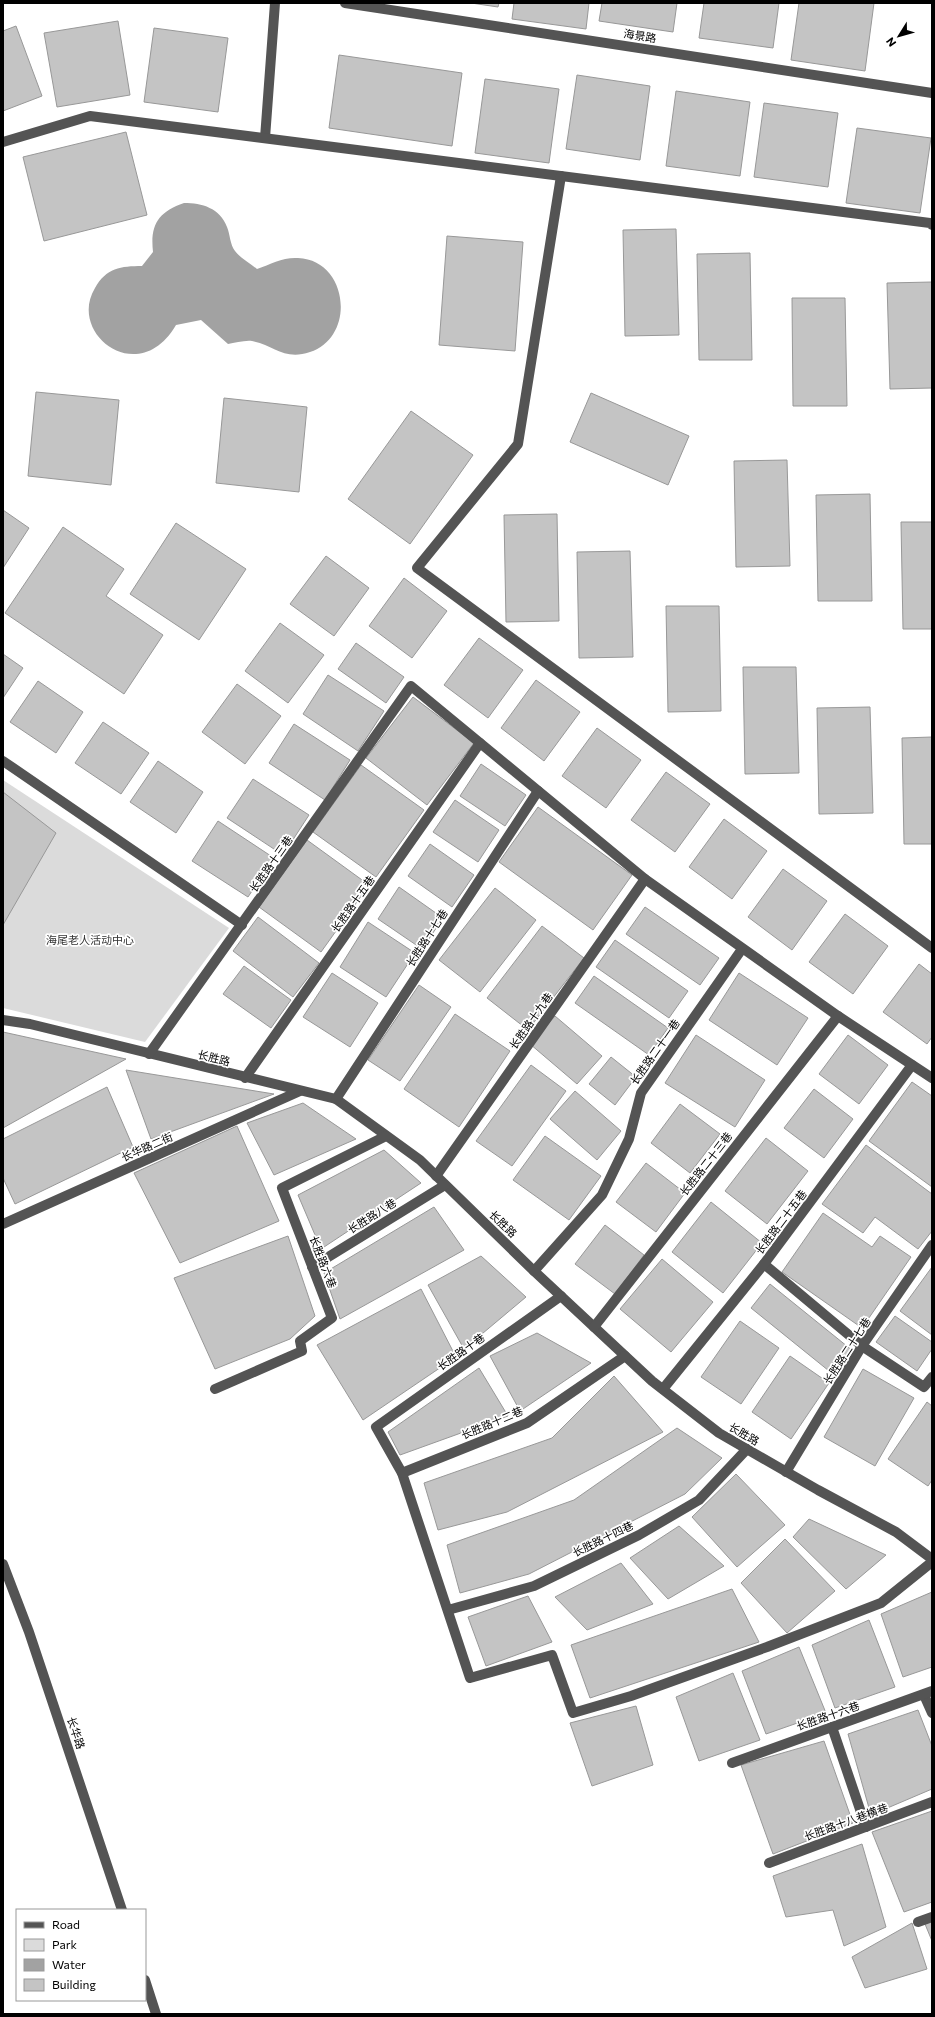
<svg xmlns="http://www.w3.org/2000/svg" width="935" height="2017" viewBox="0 0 935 2017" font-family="Commissioner,'Noto Sans SC',sans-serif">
<rect width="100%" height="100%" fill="#fff"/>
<polygon fill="#dbdbdb" points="3,780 229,928 145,1042 3,1008"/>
<path fill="#a2a2a2" d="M184 203C202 203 220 208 227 227 230 234 230 245 235 251 240 258 250 263 257 269 271 264 283 257 298 258 348 260 357 336 310 352 284 361 274 345 252 341 245 340 235 343 228 344L201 320 176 325C139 389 67 334 95 288 106 268 121 266 142 266L153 252C150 225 158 212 184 203Z"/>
<g fill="#c4c4c4" stroke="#989898">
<polygon points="471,3 499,3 498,7"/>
<polygon points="514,3 589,3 586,29 512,19"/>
<polygon points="602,3 677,3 673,32 599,21"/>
<polygon points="704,3 779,3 773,48 699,38"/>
<polygon points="799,3 874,3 865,71 791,60"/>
<polygon points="118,21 130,95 57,107 44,33"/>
<polygon points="16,26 42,96 3,111 3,31"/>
<polygon points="154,28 228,38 218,112 144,102"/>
<polygon points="339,55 462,73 452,146 329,128"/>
<polygon points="577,75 650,86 640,160 566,149"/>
<polygon points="485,79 559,89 549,163 475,153"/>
<polygon points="676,91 750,102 740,176 666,166"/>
<polygon points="764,103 838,113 828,187 754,177"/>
<polygon points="857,128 931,138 920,213 846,203"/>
<polygon points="126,132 147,215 44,241 23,157"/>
<polygon points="676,229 679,335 625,336 623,230"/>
<polygon points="447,236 523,242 515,351 439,345"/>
<polygon points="750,253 752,360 699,360 697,254"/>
<polygon points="932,282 932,388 890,389 887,283"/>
<polygon points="792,298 845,298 847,406 793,406"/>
<polygon points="36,392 119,400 111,485 28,476"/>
<polygon points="591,393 689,436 668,485 570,442"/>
<polygon points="224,398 307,407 299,492 216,483"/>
<polygon points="411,411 473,455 410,544 348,499"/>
<polygon points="787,460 790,566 736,567 734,461"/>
<polygon points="870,494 872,601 818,601 816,495"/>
<polygon points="3,510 29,528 3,568"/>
<polygon points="557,514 559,621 506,622 504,515"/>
<polygon points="901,522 932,522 932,629 903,629"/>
<polygon points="176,523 246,569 199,640 130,594"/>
<polygon points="63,527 124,569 106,596 163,635 124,694 5,613"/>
<polygon points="630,551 633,657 579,658 577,552"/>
<polygon points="326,556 369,588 334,636 290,604"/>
<polygon points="404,578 447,611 412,658 369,626"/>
<polygon points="666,606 719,606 721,711 668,712"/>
<polygon points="280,623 324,655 288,703 245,671"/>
<polygon points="479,638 523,670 488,718 444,685"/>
<polygon points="356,643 404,677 386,703 338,669"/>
<polygon points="3,654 23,668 3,698"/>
<polygon points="743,667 796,667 799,773 745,774"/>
<polygon points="328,675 384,711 358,751 303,714"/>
<polygon points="536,680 580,712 544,761 501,728"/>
<polygon points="38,681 83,712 56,753 10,722"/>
<polygon points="237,684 281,716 245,764 202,732"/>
<polygon points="413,697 474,743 427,805 366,758"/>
<polygon points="870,707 873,813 819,814 817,708"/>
<polygon points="103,722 149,753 121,794 75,763"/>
<polygon points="294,724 350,760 325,800 269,763"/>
<polygon points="597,728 641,760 606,808 562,776"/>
<polygon points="932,737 932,844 904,844 902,738"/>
<polygon points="158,761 203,792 176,833 130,802"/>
<polygon points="481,764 526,795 505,826 460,796"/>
<polygon points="361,765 424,810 376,877 313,832"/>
<polygon points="666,772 710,804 675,852 631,820"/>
<polygon points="253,779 309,815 283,855 227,818"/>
<polygon points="3,792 56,833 3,925"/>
<polygon points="455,800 499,830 478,862 433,832"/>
<polygon points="538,807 632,875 593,930 499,862"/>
<polygon points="724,819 767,851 732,899 689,867"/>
<polygon points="218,821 274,858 248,897 192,861"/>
<polygon points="307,840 369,885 321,952 259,907"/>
<polygon points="430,844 474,875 452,907 408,876"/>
<polygon points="783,869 827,901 792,950 748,917"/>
<polygon points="399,887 443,918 422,949 378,919"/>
<polygon points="495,888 536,920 480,992 439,960"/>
<polygon points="645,907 719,958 700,985 626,934"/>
<polygon points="845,914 888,946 853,994 809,962"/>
<polygon points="258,917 319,963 293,997 233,951"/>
<polygon points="368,922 415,953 386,997 340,967"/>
<polygon points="542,926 584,958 528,1030 487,998"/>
<polygon points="615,940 688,991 669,1018 596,967"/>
<polygon points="919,964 932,974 932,1037 927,1044 883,1012"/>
<polygon points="244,966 291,1000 271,1028 223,994"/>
<polygon points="332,973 378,1003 350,1047 303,1017"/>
<polygon points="739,973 808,1018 777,1065 709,1020"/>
<polygon points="594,976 668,1028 649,1055 575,1003"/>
<polygon points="419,985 451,1007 400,1081 368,1060"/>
<polygon points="455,1014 510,1051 459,1127 404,1089"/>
<polygon points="555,1016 602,1056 577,1084 530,1044"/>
<polygon points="3,1032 126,1059 3,1128"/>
<polygon points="696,1035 765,1080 735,1127 665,1083"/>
<polygon points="848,1035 888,1065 859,1104 819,1074"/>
<polygon points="611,1057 636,1077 615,1105 589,1084"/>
<polygon points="531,1065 566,1091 512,1166 476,1141"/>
<polygon points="126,1070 274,1094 151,1139"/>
<polygon points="912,1082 932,1096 932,1187 869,1141"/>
<polygon points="107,1087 133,1147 15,1204 3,1178 3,1139"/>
<polygon points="814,1089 853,1119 824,1158 784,1128"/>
<polygon points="575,1091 621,1131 597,1160 550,1119"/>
<polygon points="303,1103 356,1139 274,1175 247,1123"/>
<polygon points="680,1104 720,1134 690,1173 651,1143"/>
<polygon points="237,1126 279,1221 180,1263 134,1173"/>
<polygon points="545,1136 601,1176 569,1220 513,1180"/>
<polygon points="766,1138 808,1171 767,1224 725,1191"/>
<polygon points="866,1145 932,1194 932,1231 918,1249 875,1217 863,1233 822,1204"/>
<polygon points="384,1150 421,1183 321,1249 298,1195"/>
<polygon points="646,1163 685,1193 656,1232 616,1202"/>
<polygon points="711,1202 762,1243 723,1293 672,1252"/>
<polygon points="434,1207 464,1250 340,1319 324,1273"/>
<polygon points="823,1213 872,1247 880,1236 911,1257 862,1328 782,1272"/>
<polygon points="605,1225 644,1255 615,1294 575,1264"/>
<polygon points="288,1236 315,1316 290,1339 215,1369 174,1278"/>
<polygon points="481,1256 526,1297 464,1349 428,1285"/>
<polygon points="662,1259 713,1302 671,1352 620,1309"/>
<polygon points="932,1267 932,1335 900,1311"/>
<polygon points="770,1284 853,1351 834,1375 751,1308"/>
<polygon points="421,1289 456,1357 363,1420 317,1345"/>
<polygon points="895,1316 932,1342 932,1349 917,1371 876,1342"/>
<polygon points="740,1321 779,1348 741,1404 701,1377"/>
<polygon points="537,1333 591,1363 520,1411 490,1356"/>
<polygon points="790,1356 829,1383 791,1439 752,1412"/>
<polygon points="479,1368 508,1416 400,1455 388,1432"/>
<polygon points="863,1369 914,1398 875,1466 824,1437"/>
<polygon points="614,1376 663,1432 507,1512 438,1530 424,1483 552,1438"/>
<polygon points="927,1402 932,1406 932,1480 928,1486 888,1459"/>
<polygon points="677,1428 722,1458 685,1494 529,1574 460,1593 447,1545 574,1500"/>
<polygon points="736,1474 785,1525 737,1567 692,1517"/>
<polygon points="809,1519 886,1555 846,1589 793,1537"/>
<polygon points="679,1526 724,1566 668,1599 630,1558"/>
<polygon points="785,1539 835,1591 787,1633 741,1583"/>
<polygon points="621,1563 653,1604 587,1630 555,1597"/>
<polygon points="732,1589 759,1642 590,1698 571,1645"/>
<polygon points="932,1592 932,1667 903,1677 881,1614"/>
<polygon points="528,1596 552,1642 486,1666 468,1617"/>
<polygon points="869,1620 895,1687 835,1708 812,1645"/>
<polygon points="799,1647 826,1713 766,1734 742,1671"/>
<polygon points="733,1673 760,1740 699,1761 676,1697"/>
<polygon points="636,1706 653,1765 592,1786 570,1723"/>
<polygon points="918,1710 932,1746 932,1789 871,1815 848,1734"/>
<polygon points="824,1741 853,1823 773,1854 741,1765"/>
<polygon points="932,1811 932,1902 904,1912 872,1832"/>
<polygon points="862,1844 886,1927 844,1946 833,1910 786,1917 773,1876"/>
<polygon points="932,1921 932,1941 925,1924"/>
<polygon points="912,1923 927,1969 865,1988 852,1957"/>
</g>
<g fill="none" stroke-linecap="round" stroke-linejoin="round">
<g stroke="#545454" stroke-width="10">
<polyline points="345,3 932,93"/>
<polyline points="265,138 275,3"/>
<polyline points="3,142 90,116 930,223 932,225"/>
<polyline points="561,176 518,444 417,568 932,948"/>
<polyline points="3,761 242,925"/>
<polyline points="3,1020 30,1024 336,1099 420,1160 534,1271 652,1381 719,1433 818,1490 896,1532 932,1559"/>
<polyline points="149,1054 411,686 645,879 838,1016 932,1078"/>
<polyline points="245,1078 480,743"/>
<polyline points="336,1099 538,791"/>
<polyline points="436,1176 645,879"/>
<polyline points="3,1224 300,1091"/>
<polyline points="764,1264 862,1346 924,1387 932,1377"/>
<polyline points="312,1267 445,1185"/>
<polyline points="534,1271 602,1195 629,1139 641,1093 742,949"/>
<polyline points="561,1296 376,1427 402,1473 470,1678 552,1655 573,1713 631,1696 767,1647 881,1603 932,1562"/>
<polyline points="594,1327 838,1016"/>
<polyline points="215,1389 302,1351 300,1341 332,1318 282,1188 386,1136"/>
<polyline points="663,1389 764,1264 912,1065"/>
<polyline points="786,1472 862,1346 932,1245"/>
<polyline points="402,1473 527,1423 625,1356"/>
<polyline points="3,1564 29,1632 122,1910"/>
<polyline points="448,1610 534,1586 639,1535 699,1500 747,1449"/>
<polyline points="924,1695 932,1713"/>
<polyline points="832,1727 866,1827"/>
<polyline points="732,1763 932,1691"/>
<polyline points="769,1863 932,1802"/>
<polyline points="918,1922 932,1917"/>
<polyline points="145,1980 156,2014"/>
</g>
</g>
<g text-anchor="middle" stroke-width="3.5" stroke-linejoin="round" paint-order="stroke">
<g font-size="11" fill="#000" stroke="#fff">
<text transform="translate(640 36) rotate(9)" y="4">海景路</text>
<text transform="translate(271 864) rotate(-55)" y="4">长胜路十三巷</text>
<text transform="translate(353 904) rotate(-55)" y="4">长胜路十五巷</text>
<text transform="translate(427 938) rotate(-57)" y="4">长胜路十七巷</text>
<text transform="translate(531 1021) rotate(-55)" y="4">长胜路十九巷</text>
<text transform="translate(655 1052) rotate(-55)" y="4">长胜路二十一巷</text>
<text transform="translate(214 1058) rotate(14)" y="4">长胜路</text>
<text transform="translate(147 1147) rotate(-24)" y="4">长华路二街</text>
<text transform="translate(706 1164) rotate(-52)" y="4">长胜路二十三巷</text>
<text transform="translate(372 1216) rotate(-32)" y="4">长胜路八巷</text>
<text transform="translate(781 1222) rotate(-53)" y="4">长胜路二十五巷</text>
<text transform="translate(503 1224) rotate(44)" y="4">长胜路</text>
<text transform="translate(323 1262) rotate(69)" y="4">长胜路六巷</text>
<text transform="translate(847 1351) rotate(-57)" y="4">长胜路二十七巷</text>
<text transform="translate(461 1352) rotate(-35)" y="4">长胜路十巷</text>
<text transform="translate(492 1423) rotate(-23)" y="4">长胜路十二巷</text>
<text transform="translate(744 1434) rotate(30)" y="4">长胜路</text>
<text transform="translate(603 1539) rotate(-26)" y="4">长胜路十四巷</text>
<text transform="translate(828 1716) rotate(-19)" y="4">长胜路十六巷</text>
<text transform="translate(76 1733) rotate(72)" y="4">长华路</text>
<text transform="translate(846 1822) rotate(-20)" y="4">长胜路十八巷横巷</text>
</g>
<g font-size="11" fill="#323232" stroke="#fff">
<text x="90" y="944">海尾老人活动中心</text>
</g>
</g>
<rect width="935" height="2017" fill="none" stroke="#000000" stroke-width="8"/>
<rect x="16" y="1909" width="130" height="92" fill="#ffffff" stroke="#999999"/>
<rect x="24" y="1922" width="20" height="6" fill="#545454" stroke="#999999"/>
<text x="52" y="1929" font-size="12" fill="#000000">Road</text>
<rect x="24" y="1939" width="20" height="12" fill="#dbdbdb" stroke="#999999"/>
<text x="52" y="1949" font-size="12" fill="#000000">Park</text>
<rect x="24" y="1959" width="20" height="12" fill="#a2a2a2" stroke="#999999"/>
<text x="52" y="1969" font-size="12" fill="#000000">Water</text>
<rect x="24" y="1979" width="20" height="12" fill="#c4c4c4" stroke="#999999"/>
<text x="52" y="1989" font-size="12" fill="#000000">Building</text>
<g transform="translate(899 36) rotate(233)" stroke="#ffffff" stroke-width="3" paint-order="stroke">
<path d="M0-3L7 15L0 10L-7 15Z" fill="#000000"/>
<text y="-6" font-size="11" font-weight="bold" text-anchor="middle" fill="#000000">N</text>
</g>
</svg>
